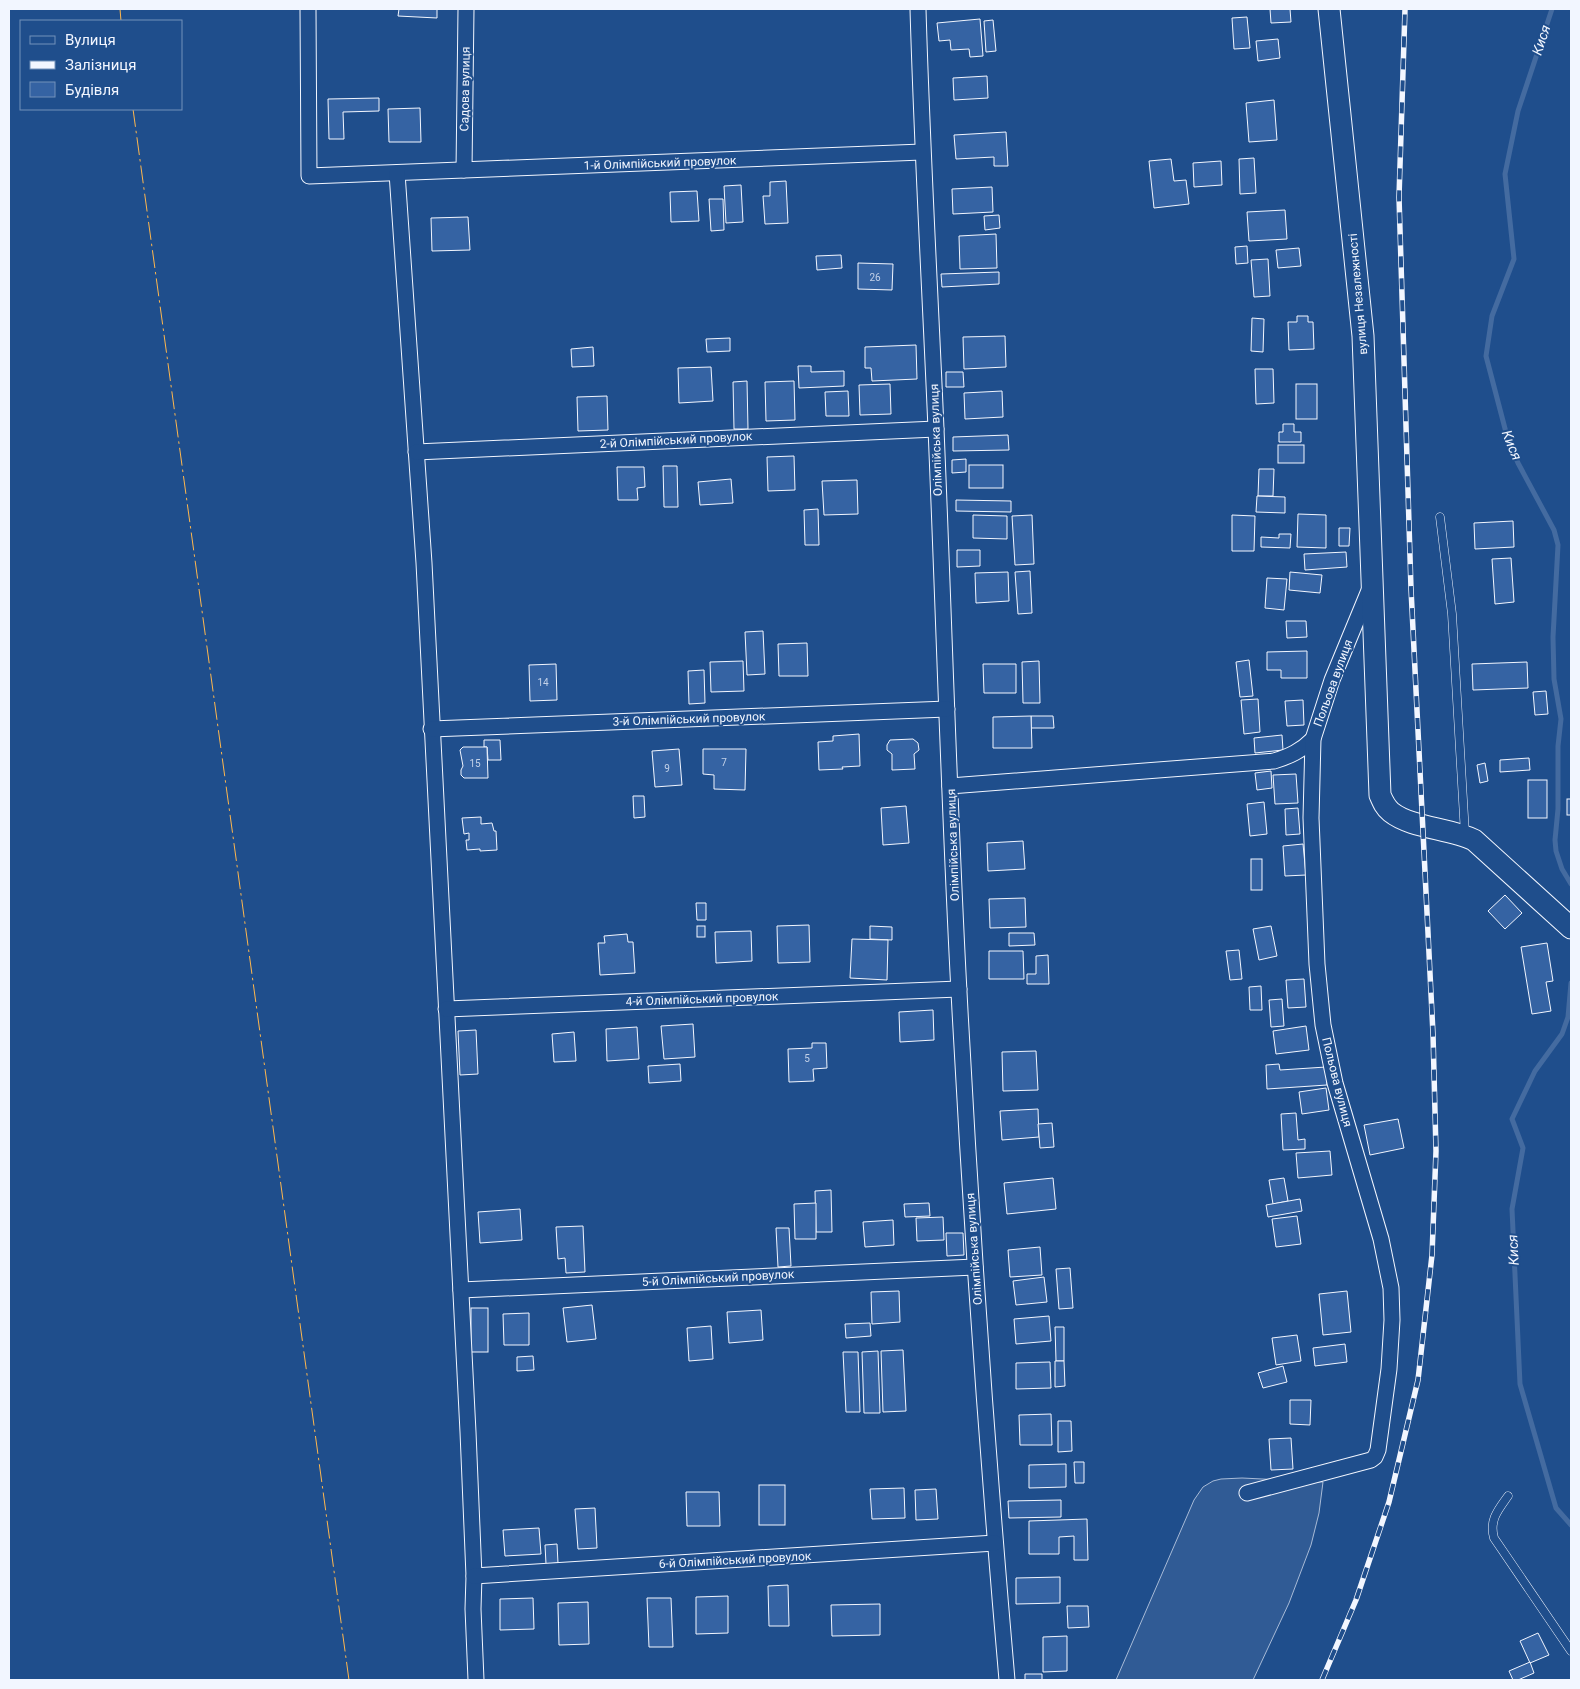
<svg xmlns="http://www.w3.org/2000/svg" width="1580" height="1689" viewBox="0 0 1580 1689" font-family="Roboto,sans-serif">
<rect width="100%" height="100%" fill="#1f4e8c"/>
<polygon fill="#305b95" stroke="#a8bbd7" points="1242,1478 1323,1482 1319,1513 1311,1545 1289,1603 1253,1680 1116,1680 1194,1500 1203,1487 1213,1481 1221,1479"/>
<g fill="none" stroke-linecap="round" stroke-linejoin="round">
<g stroke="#446ba0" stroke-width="5">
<polyline points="1552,9 1518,111 1505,174 1514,259 1492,316 1486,356 1508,440 1518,463 1554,530 1558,545 1553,637 1554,679 1561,719 1558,746 1558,809 1555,840 1556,851 1562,869 1571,884"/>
<polyline points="1571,983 1568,1017 1562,1034 1535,1071 1512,1119 1523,1148 1512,1209 1520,1384 1556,1508 1571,1525"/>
</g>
</g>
<g fill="#3563a3" stroke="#f2f6ff">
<polygon points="399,9 437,9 437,18 398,16"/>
<polygon points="1270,9 1290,9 1291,22 1271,23"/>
<polygon points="1247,17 1250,48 1234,49 1232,18"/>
<polygon points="980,19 983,56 970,57 969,49 951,50 950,40 939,41 937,23"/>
<polygon points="993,20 996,51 986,52 984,21"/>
<polygon points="1278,39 1280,58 1258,61 1256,41"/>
<polygon points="987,76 988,98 954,100 953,78"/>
<polygon points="379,98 379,111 343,112 344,139 329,139 328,99"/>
<polygon points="1274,100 1277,140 1249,142 1246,103"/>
<polygon points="420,108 421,142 389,142 388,109"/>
<polygon points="1006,132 1008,166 994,166 994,157 956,159 954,135"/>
<polygon points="1254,158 1256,193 1240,194 1239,159"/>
<polygon points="1171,159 1174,181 1186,180 1189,204 1154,208 1149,161"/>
<polygon points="1221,161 1222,185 1194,187 1193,163"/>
<polygon points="786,181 788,223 765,224 763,196 770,196 770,182"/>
<polygon points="741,185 743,222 726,223 724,186"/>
<polygon points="992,187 993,212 953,214 952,189"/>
<polygon points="697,191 699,221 671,222 670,192"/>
<polygon points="709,199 723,199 724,230 711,231"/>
<polygon points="1285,210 1287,239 1249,241 1247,212"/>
<polygon points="999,215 1000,228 985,230 984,216"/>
<polygon points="468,217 470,250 432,251 431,218"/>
<polygon points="996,234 997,268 960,269 959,236"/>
<polygon points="1247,246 1248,263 1236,264 1235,247"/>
<polygon points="1299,248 1301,266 1278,268 1276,250"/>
<polygon points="841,255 842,268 817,270 816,256"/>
<polygon points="1268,259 1270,296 1254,297 1251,260"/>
<polygon points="858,263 893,264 892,290 858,289"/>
<polygon points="999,272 999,284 942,287 941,274"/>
<polygon points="1297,316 1308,316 1308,322 1313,322 1314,349 1289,350 1288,322 1297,322"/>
<polygon points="1252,318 1264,319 1263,352 1251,351"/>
<polygon points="1005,336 1006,367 964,369 963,337"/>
<polygon points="730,338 730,351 707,352 706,339"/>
<polygon points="916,345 917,379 872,381 871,368 865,368 865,347"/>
<polygon points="593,347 594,366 572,367 571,349"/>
<polygon points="798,366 811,366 811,372 844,371 844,386 799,388"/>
<polygon points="711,367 713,401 679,403 678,368"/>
<polygon points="1255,369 1273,369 1274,403 1256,404"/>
<polygon points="946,372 963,372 964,387 946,387"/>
<polygon points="747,381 748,429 734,429 733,382"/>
<polygon points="794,381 795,420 766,421 765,382"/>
<polygon points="890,384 891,414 860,415 859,385"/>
<rect x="1296" y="384" width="21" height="35"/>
<polygon points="848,391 849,416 826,416 825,392"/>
<polygon points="1002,391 1003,417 965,419 964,393"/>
<polygon points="607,396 608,430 578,431 577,397"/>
<polygon points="1283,424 1294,424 1294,432 1301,432 1301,442 1279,442 1279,432 1283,432"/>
<polygon points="1008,435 1009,450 953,451 953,437"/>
<rect x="1278" y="445" width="26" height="18"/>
<polygon points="794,456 795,490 768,491 767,457"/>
<polygon points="966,459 966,472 952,473 952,460"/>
<rect x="969" y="465" width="34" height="23"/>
<polygon points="663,466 677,466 678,507 664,507"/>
<polygon points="617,467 644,467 645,487 637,488 638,500 618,500"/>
<polygon points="1259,469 1274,469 1273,496 1258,496"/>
<polygon points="731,479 733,503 700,505 698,482"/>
<polygon points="857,480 858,514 824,515 822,481"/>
<polygon points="1257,496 1285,497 1285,513 1256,512"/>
<polygon points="956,500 1011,501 1011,512 956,511"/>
<polygon points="818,509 819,545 805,545 804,510"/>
<polygon points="1298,514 1326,515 1326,548 1297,547"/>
<polygon points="973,515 1007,516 1007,539 973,538"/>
<polygon points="1032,515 1034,564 1015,565 1012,516"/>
<polygon points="1232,515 1255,516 1254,551 1232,551"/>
<polygon points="1513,521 1514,547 1475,549 1474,523"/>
<polygon points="1339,528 1350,528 1349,546 1339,546"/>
<polygon points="1279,534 1291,534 1290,548 1261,547 1261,537 1279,538"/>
<polygon points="957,550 980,550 980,566 957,567"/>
<polygon points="1346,552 1347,567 1305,570 1304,554"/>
<polygon points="1511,558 1514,602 1495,604 1492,559"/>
<polygon points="1030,571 1032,613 1018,614 1015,572"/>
<polygon points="1008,572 1009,601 976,603 975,573"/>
<polygon points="1290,572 1322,575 1320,593 1289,590"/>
<polygon points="1267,578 1287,579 1284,610 1265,608"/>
<polygon points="1286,621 1306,621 1307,637 1287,638"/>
<polygon points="763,631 765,674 747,675 745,632"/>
<polygon points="807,643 808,676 779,676 778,644"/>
<polygon points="1307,651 1307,678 1281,678 1281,670 1267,670 1267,652"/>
<polygon points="1249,660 1253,696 1240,697 1236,662"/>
<polygon points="743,661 744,691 711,692 710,662"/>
<polygon points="1039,661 1040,703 1023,703 1022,662"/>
<polygon points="1527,662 1528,688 1473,690 1472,664"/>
<polygon points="556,664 557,700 530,701 529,665"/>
<polygon points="983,664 1016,664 1016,693 984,693"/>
<polygon points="704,670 705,703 689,704 688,671"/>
<polygon points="1546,691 1548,714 1535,715 1533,692"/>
<polygon points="1258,699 1260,732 1244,734 1241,700"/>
<polygon points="1303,700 1304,725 1287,726 1285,701"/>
<polygon points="1031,716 1053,716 1054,728 1031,728"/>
<polygon points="1031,716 1032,748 993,748 993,717"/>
<polygon points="859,734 860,766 842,767 843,769 819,770 818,742 833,741 833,736"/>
<polygon points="1282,735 1283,750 1255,753 1254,738"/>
<polygon points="913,739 918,743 919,750 914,754 915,769 892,770 892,754 887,750 887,745 890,740"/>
<polygon points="484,740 500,740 501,760 488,760 487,747 484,747"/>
<polygon points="463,747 487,747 488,778 464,778 461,775 461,770 463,766 460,750"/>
<polygon points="679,749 682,785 655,787 652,751"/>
<polygon points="703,749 746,749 745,790 714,789 714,775 703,774"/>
<polygon points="1529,758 1530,770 1500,772 1500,760"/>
<polygon points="1485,763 1488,781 1480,783 1477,765"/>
<polygon points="1271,771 1272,788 1257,790 1255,773"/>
<polygon points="1296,774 1298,803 1275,804 1273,775"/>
<rect x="1528" y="780" width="19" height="38"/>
<polygon points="633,796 644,796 645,817 634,818"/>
<rect x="1567" y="799" width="4" height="16"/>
<polygon points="1264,802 1267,834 1250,836 1247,804"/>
<polygon points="906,806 909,843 883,845 881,808"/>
<polygon points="1298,808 1300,834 1286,835 1285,809"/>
<polygon points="481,817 481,824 492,823 494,831 496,831 497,850 480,851 480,849 467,850 466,840 469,840 469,833 464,834 462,818"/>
<polygon points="1023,841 1025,869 988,871 987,843"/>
<polygon points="1303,844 1306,875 1285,876 1283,846"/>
<rect x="1251" y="859" width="11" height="31"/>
<polygon points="1505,895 1522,913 1505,929 1488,911"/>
<polygon points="1025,898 1026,927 990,928 989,899"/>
<polygon points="696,903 706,903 706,920 697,920"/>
<polygon points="809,925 810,962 778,963 777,926"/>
<rect x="697" y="926" width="8" height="11"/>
<polygon points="870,926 892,927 892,940 870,939"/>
<polygon points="1271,926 1277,956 1259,960 1253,929"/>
<polygon points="751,931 752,961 716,963 715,932"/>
<polygon points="1009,933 1034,933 1035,945 1009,946"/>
<polygon points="627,934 628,942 633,942 635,973 600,975 598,943 605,943 604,936"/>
<polygon points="852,939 888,940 887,980 850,978"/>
<polygon points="1547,943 1553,981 1546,982 1551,1011 1532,1014 1521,947"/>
<polygon points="1239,950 1242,979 1230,980 1226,951"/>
<polygon points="989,951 1023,951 1024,979 989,979"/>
<polygon points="1048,955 1049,984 1027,984 1027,974 1036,974 1036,956"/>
<polygon points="1304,979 1306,1007 1288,1008 1286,980"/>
<polygon points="1261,986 1262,1010 1250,1010 1249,987"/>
<polygon points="1282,999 1284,1026 1271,1027 1269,1000"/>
<polygon points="933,1010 934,1040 900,1042 899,1012"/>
<polygon points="693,1024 695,1057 664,1059 661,1026"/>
<polygon points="1306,1026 1309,1050 1276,1054 1273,1031"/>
<polygon points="637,1027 639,1059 607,1061 606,1029"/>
<polygon points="476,1030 478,1074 460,1075 458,1031"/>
<polygon points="574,1032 576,1061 554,1062 552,1034"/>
<polygon points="812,1043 826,1043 827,1068 813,1069 814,1081 789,1082 788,1049 812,1048"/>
<polygon points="1036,1051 1038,1090 1003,1091 1002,1052"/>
<polygon points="680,1064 681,1081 649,1083 648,1066"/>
<polygon points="1279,1064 1280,1070 1326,1067 1327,1085 1267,1089 1266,1065"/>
<polygon points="1326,1088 1329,1110 1302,1114 1299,1092"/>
<polygon points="1038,1109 1039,1137 1002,1140 1000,1111"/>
<polygon points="1296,1113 1298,1140 1305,1139 1305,1149 1283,1150 1281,1114"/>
<polygon points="1398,1119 1404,1148 1370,1155 1364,1125"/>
<polygon points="1052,1123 1054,1147 1040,1148 1038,1124"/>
<polygon points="1330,1151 1332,1175 1298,1178 1296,1153"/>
<polygon points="1053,1178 1056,1209 1007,1214 1004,1183"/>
<polygon points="1284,1178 1288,1201 1273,1204 1269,1180"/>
<polygon points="831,1190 832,1232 816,1232 815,1191"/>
<polygon points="1300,1199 1302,1211 1268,1217 1266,1205"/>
<polygon points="816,1203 816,1239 795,1239 794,1204"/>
<polygon points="929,1203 930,1216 905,1217 904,1204"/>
<polygon points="520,1209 522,1240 480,1243 478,1212"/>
<polygon points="1297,1216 1301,1244 1276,1247 1272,1219"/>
<polygon points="943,1217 944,1240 917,1241 916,1218"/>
<polygon points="893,1220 894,1245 865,1247 863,1222"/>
<polygon points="583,1226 585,1272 566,1273 565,1258 558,1259 556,1227"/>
<polygon points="776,1228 789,1228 791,1266 778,1267"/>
<polygon points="946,1233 963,1233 964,1255 947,1256"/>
<polygon points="1040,1247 1042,1275 1010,1277 1008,1250"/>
<polygon points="1070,1268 1073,1308 1059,1309 1056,1269"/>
<polygon points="1044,1277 1047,1302 1016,1305 1013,1281"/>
<polygon points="899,1291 900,1322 872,1324 871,1292"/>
<polygon points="1347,1291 1351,1332 1323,1335 1319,1294"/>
<polygon points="592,1305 596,1339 567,1342 563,1308"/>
<rect x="471" y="1308" width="17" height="44"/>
<polygon points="761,1310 763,1340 729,1343 727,1312"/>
<polygon points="529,1313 529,1345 504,1345 503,1314"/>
<polygon points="1049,1316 1051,1341 1016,1344 1014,1319"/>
<polygon points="870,1323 871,1336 846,1338 845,1324"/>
<polygon points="711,1326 713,1359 689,1361 687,1328"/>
<polygon points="1055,1327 1064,1327 1064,1361 1056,1361"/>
<polygon points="1297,1335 1301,1361 1276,1365 1272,1338"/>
<polygon points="1345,1344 1347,1362 1315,1366 1313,1348"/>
<polygon points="903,1350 906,1411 883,1412 881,1351"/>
<polygon points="878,1351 880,1413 864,1413 862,1352"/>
<polygon points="843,1352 858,1352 860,1412 846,1412"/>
<polygon points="533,1356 534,1370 517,1371 517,1357"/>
<polygon points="1055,1361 1064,1361 1065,1386 1055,1387"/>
<polygon points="1050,1362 1051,1388 1016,1389 1016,1363"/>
<polygon points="1283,1366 1287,1382 1263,1388 1258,1373"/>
<polygon points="1290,1400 1311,1400 1310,1425 1290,1424"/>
<polygon points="1051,1414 1052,1445 1020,1445 1019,1415"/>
<polygon points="1058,1421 1071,1421 1072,1451 1058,1452"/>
<polygon points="1291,1438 1293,1469 1271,1470 1269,1439"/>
<polygon points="1074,1462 1084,1462 1084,1483 1075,1483"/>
<polygon points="1066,1464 1066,1487 1029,1488 1029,1465"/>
<rect x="759" y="1485" width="26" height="40"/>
<polygon points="904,1488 905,1518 872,1519 870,1489"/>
<polygon points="936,1489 938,1519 916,1520 915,1490"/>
<polygon points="686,1492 719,1492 720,1526 687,1526"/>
<polygon points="1061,1500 1061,1517 1009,1518 1008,1501"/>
<polygon points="595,1508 597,1548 578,1549 575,1509"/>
<polygon points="1087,1519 1088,1560 1074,1560 1074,1536 1059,1537 1059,1554 1029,1554 1029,1521"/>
<polygon points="539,1528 541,1554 505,1556 503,1530"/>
<polygon points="557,1544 558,1563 546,1564 545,1545"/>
<polygon points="1060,1577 1060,1603 1016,1604 1016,1578"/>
<polygon points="788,1585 789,1626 769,1626 768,1586"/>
<polygon points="728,1596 728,1633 696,1634 696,1597"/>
<polygon points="533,1598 534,1629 500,1630 500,1599"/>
<polygon points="647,1598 671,1598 673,1647 649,1647"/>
<polygon points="588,1602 589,1644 559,1645 558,1603"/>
<polygon points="880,1604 880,1635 832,1636 831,1605"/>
<polygon points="1067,1606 1088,1606 1089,1627 1068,1628"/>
<polygon points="1538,1633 1549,1655 1530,1663 1520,1641"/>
<polygon points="1067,1636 1067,1671 1043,1672 1043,1637"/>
<polygon points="1530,1662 1534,1673 1518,1680 1513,1680 1509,1671"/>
<polygon points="1025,1674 1042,1674 1042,1680 1065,1680 1025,1680"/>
</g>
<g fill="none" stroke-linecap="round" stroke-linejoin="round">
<defs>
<g id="lane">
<polyline points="1440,517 1452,614 1465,834"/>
<path d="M1508 1496C1498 1510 1489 1520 1494 1538L1571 1651"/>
</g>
<g id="street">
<polyline points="308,9 309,176 922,152"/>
<path d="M918 9C922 149 930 289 936 429 944 617 949 805 959 992 971 1222 987 1451 1007 1680"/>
<polyline points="464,170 466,9"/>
<polyline points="397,173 424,563 468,1432 474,1576 473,1609 476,1680"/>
<polyline points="416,452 936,429"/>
<polyline points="431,729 947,709"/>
<path d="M950 786 1274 761C1290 756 1301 751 1313 739"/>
<polyline points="446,1009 959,989"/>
<polyline points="461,1290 975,1267"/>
<polyline points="1247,1493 1371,1460 1375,1457 1378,1450 1389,1369 1392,1320 1391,1288 1381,1239 1335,1083 1323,1025 1317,964 1311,818 1313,739 1332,680 1370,588"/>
<polyline points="474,1576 995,1543"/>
</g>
<path id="secondary" d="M1329 9 1363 336 1380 795C1383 802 1385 807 1391 812 1411 828 1449 828 1474 840L1571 928"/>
</defs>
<use href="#lane" stroke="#f2f6ff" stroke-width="9"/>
<use href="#street" stroke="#f2f6ff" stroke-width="17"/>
<use href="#secondary" stroke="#f2f6ff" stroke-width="23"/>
<use href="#lane" stroke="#1f4e8c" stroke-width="8"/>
<use href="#street" stroke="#1f4e8c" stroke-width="15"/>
<use href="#secondary" stroke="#1f4e8c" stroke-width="21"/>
<defs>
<polyline id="rail" points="1322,1680 1356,1600 1389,1502 1418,1380 1432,1255 1436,1151 1433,1034 1411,589 1399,197 1405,9"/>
</defs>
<use href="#rail" stroke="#f2f6ff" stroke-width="5.5"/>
<use href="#rail" stroke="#1f4e8c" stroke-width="4" stroke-dasharray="11" stroke-linecap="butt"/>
<g stroke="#ffb74d" stroke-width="1" stroke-dasharray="18 4 2.5 4" stroke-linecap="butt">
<polyline points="120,9 121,21"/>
<polyline points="133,109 349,1680"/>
</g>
</g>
<g text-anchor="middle" stroke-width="4" stroke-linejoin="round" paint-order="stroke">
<g font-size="10" fill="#c3d1e8">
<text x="875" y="281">26</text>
<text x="543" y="686">14</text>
<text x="724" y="766">7</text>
<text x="475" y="767">15</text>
<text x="667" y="772">9</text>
<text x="807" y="1062">5</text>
</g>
<g font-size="12" fill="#f2f6ff" stroke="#1f4e8c">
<text transform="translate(465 89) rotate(-89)" y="4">Садова вулиця</text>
<text transform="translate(660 163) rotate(-2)" y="4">1-й Олімпійський провулок</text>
<text transform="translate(1358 294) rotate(-95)" y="4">вулиця Незалежності</text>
<text transform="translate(676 440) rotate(-3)" y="4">2-й Олімпійський провулок</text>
<text transform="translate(936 440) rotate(-92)" y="4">Олімпійська вулиця</text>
<text transform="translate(1333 683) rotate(-70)" y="4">Польова вулиця</text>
<text transform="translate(689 719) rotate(-2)" y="4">3-й Олімпійський провулок</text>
<text transform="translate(953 845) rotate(-92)" y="4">Олімпійська вулиця</text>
<text transform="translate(702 999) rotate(-2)" y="4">4-й Олімпійський провулок</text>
<text transform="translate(1337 1082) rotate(76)" y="4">Польова вулиця</text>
<text transform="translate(974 1249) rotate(-94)" y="4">Олімпійська вулиця</text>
<text transform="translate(718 1278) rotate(-3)" y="4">5-й Олімпійський провулок</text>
<text transform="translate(735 1560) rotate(-3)" y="4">6-й Олімпійський провулок</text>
</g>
<g font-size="14" font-style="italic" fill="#f2f6ff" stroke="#1f4e8c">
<text transform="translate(1541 40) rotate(-72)" y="5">Кися</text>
<text transform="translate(1512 445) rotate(68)" y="5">Кися</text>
<text transform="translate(1513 1250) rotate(-93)" y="5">Кися</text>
</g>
</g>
<rect width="1580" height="1689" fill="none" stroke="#f2f6ff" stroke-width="20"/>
<rect x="20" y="20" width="162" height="90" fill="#1f4e8c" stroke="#7391ba"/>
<rect x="30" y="36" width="25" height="8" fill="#1f4e8c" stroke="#7391ba"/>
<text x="65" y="45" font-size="15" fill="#f2f6ff">Вулиця</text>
<rect x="30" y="61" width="25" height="8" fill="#f2f6ff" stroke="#7391ba"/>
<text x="65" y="70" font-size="15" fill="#f2f6ff">Залізниця</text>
<rect x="30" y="82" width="25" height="15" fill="#3563a3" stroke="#7391ba"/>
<text x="65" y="95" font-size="15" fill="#f2f6ff">Будівля</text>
</svg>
